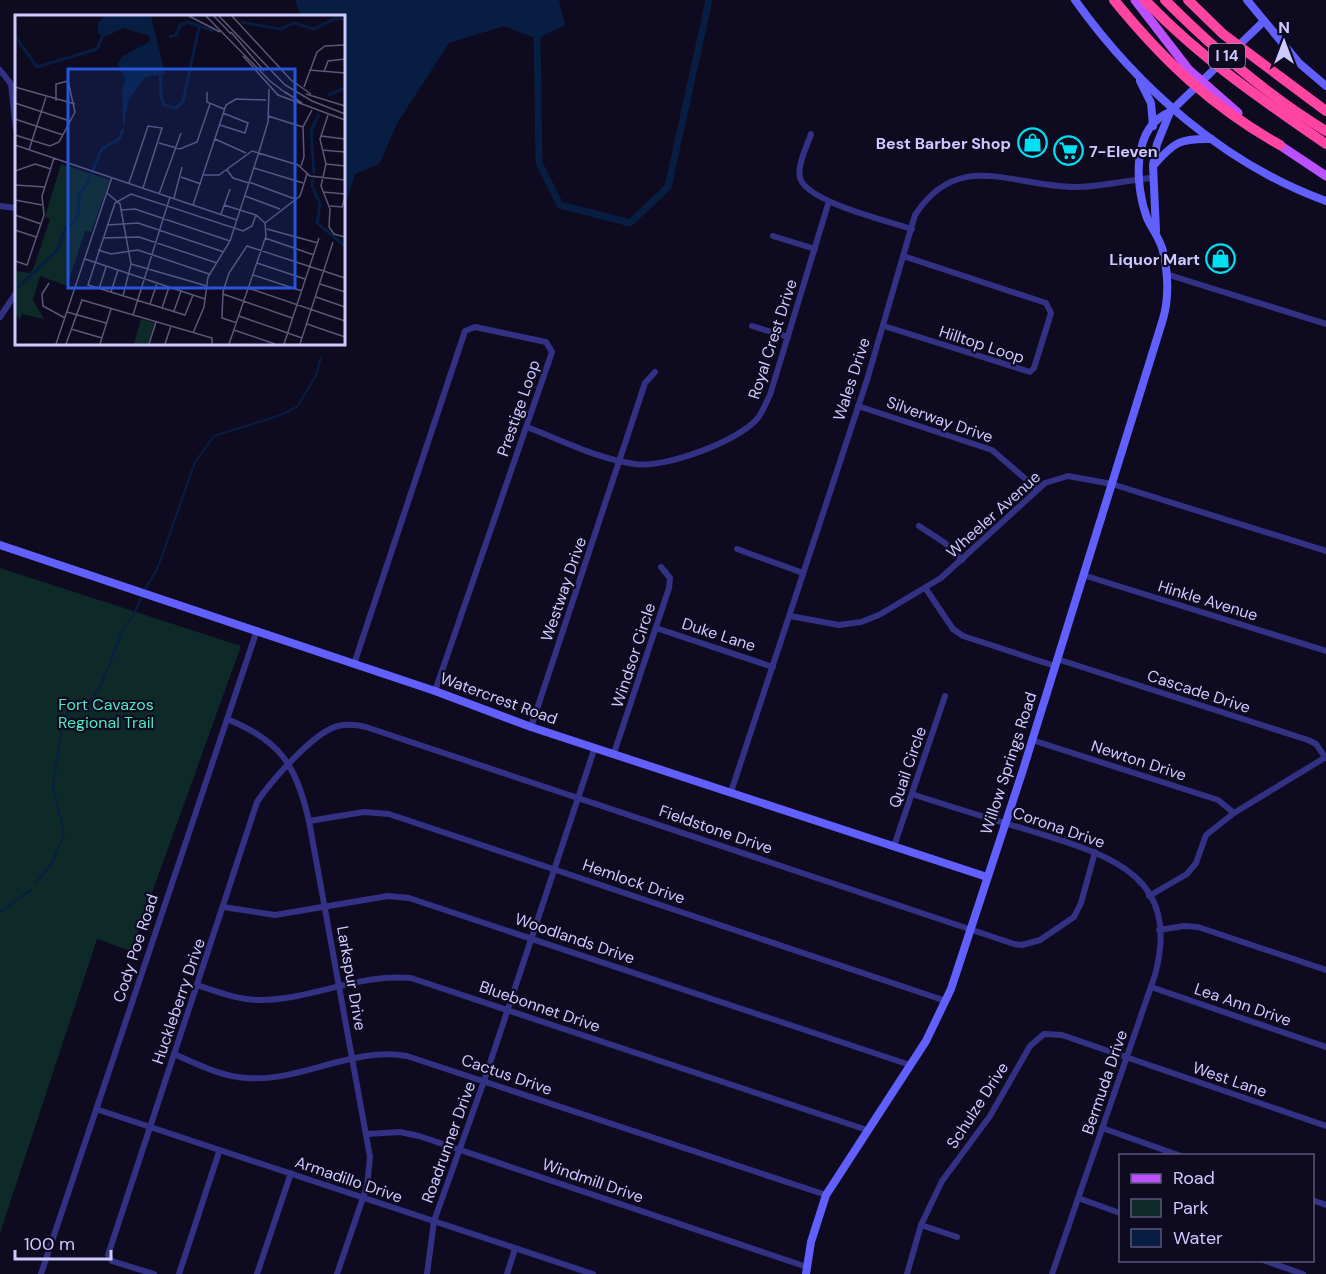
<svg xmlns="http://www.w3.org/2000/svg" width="1326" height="1274" viewBox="0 0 1326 1274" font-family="'DM Sans',sans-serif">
<rect width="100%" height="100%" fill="#0e0b20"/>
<polygon fill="#0d2a28" points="0,568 241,646 131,951 97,939 0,1233"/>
<polygon fill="#071e42" points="295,0 559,0 565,25 537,39 504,26 449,43 398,122 379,164 355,174 344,210 344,16 301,16"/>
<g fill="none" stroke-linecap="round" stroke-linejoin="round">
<g stroke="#071e42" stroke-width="2">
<polyline points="144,591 158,567 195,462 214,436 278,416 297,407 316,376 321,357"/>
<polyline points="36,883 52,863 64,833 53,787 63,720 71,707 84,709 88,707 102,682 124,628 133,616 142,596"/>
<polyline points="0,912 32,889"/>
</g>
<polyline stroke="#071e42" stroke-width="7" points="537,31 539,163 560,205 630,223 668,187 709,0"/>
<g stroke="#333183" stroke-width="6">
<polyline points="0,70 11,84 16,129"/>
<path d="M811 134C807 146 797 165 800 178 807 202 888 221 912 229"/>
<polyline points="0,206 16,208"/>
<polyline points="773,236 815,249"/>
<polyline points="1166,274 1326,324"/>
<polyline points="0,317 16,293"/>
<polyline points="752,326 788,337"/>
<polyline points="884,326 1030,372 1034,368 1051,313 1046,303 903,256"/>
<polyline points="858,406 992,450 1037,489"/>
<path d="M527 427C561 440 598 459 635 464 664 469 738 441 757 419 763 412 766 402 770 395L829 201"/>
<polyline points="919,526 945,543 962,560"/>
<polyline points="737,549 803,573"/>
<polyline points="1083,575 1326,651"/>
<polyline points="926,589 953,629 963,636 1055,666"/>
<polyline points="790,616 839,625 861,622 879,615 941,578 1045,483 1068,476 1112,484 1326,551"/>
<polyline points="656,628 773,667"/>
<polyline points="1057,659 1308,740 1316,744 1325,757"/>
<polyline points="354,664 465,331 475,327 546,342 552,352 435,691"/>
<path d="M227 719C281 741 296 765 309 821L370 1157 367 1186 337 1274"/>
<polyline points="531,727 645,383 655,372"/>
<polyline points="1032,740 1218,800 1234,813"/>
<polyline points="614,753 669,588 670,578 661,567"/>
<path d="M731 792 867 380 915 215C958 149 1011 186 1074 187 1101 187 1126 180 1152 178"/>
<path d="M912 794C951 807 991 819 1031 831 1108 855 1182 874 1155 975L1052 1274"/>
<polyline points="309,821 364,812 389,814 946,1001"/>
<polyline points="894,846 945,696"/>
<polyline points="1149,896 1187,874 1196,863 1206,835 1234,813 1326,757"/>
<polyline points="223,907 275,915 388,896 409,898 910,1065"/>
<polyline points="1159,930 1184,926 1198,927 1326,970"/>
<path d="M197 985C218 992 239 1000 260 1000 311 1000 360 973 411 978L867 1130"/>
<polyline points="1151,987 1326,1047"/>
<path d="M174 1054C197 1064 222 1077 248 1078 301 1082 353 1046 407 1056L826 1195"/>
<polyline points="96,1109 593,1274"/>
<polyline points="1102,1128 1181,1156"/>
<polyline points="367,1134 400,1132 419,1136 807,1267"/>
<polyline points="1078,1198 1120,1213"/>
<polyline points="1312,1200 1326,1205"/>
<polyline points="921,1225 957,1237"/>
<polyline points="1263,1260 1303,1274"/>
<polyline points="41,1274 257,630"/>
<path d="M154 1274 112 1261 108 1255 257 802C271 781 315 731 338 726 347 724 358 725 366 727L1014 944 1022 945 1040 940 1074 917 1081 903 1095 852"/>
<polyline points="179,1274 219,1152"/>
<polyline points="257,1274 291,1173"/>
<polyline points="427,1274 434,1221 484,1081 595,747"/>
<polyline points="507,1274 515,1249"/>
<polyline points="907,1274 921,1225 942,1181 990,1116 1030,1046 1044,1034 1062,1035 1326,1126"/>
</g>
<g stroke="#6160ff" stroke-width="8">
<path d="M1075 0C1137 87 1224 164 1326 201"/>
<polyline points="1247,0 1299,63 1326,86"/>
<polyline points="1140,81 1151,103 1153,126"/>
<path d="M1154 165C1174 142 1181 138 1211 139"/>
<polyline points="1156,231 1153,165 1157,144 1170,112"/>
<polyline points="0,545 435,691 531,727 987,877"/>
<path d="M806 1274 811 1242 826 1195 926 1041 951 989 1022 773 1163 319C1169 298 1168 273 1163 251 1160 239 1152 229 1147 218 1135 186 1131 127 1170 112L1264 21"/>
</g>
<g stroke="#ba50ff" stroke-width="9">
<polyline points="1135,0 1189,70 1238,113"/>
<polyline points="1275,142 1326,176"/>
</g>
<g stroke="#ff44a1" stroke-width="10">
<path d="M1114 0C1163 60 1212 107 1280 145"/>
<path d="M1145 0C1198 56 1262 100 1326 144"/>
<path d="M1165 0C1213 48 1268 96 1326 131"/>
<polyline points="1188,0 1223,34 1326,111"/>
</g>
</g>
<defs>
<symbol id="shop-ring" viewBox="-11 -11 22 22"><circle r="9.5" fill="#0e0b20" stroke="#00e0f4" stroke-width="1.5"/><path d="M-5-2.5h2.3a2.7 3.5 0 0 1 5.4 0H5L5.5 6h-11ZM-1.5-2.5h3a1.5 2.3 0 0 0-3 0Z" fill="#00e0f4"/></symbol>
<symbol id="supermarket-ring" viewBox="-11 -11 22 22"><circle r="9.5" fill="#0e0b20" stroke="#00e0f4" stroke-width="1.5"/><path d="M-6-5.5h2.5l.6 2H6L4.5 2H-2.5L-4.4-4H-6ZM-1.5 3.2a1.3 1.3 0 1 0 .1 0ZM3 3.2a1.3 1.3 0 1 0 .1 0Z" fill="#00e0f4"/></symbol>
</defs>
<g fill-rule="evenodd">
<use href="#shop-ring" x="1016" y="126" width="33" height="33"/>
<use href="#supermarket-ring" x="1052" y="134" width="33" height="33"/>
<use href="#shop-ring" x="1204" y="242" width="33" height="33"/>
</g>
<g text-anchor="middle" stroke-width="4.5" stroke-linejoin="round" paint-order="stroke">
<rect fill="#0e0b20" stroke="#9490bc" stroke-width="1.5" x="1209" y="44" width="36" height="24" rx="4.5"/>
<g font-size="15" font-weight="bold" fill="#cec9ff">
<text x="1227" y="61">I 14</text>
</g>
<g font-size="16" font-weight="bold" fill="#cec9ff" stroke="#0e0b20" text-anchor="end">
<text x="1011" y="149">Best Barber Shop</text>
<text x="1089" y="157" text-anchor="start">7-Eleven</text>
<text x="1200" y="265">Liquor Mart</text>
</g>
<g font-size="16" fill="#cec9ff" stroke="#0e0b20">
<text transform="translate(772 339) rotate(-72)" y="6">Royal Crest Drive</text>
<text transform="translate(982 344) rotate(18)" y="6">Hilltop Loop</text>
<text transform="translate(851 379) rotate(-72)" y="6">Wales Drive</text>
<text transform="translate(518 408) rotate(-71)" y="6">Prestige Loop</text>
<text transform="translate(940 419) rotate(19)" y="6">Silverway Drive</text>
<text transform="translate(993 514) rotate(-42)" y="6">Wheeler Avenue</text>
<text transform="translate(563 589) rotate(-71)" y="6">Westway Drive</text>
<text transform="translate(1208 600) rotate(17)" y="6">Hinkle Avenue</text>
<text transform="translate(719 634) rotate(18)" y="6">Duke Lane</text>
<text transform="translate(633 655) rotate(-72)" y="6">Windsor Circle</text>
<text transform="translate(1199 691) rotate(18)" y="6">Cascade Drive</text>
<text transform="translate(499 698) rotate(20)" y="6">Watercrest Road</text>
<text transform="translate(1139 760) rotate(18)" y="6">Newton Drive</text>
<text transform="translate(1008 763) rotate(-72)" y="6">Willow Springs Road</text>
<text transform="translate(907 767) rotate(-71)" y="6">Quail Circle</text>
<text transform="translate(1059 827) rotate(19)" y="6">Corona Drive</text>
<text transform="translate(716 829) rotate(19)" y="6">Fieldstone Drive</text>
<text transform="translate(634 881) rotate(19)" y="6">Hemlock Drive</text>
<text transform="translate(575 938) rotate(19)" y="6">Woodlands Drive</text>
<text transform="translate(135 948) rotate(-72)" y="6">Cody Poe Road</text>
<text transform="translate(352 978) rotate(80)" y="6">Larkspur Drive</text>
<text transform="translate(178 1001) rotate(-71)" y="6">Huckleberry Drive</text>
<text transform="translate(1243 1004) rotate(19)" y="6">Lea Ann Drive</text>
<text transform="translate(540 1006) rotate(19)" y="6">Bluebonnet Drive</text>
<text transform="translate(507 1074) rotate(19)" y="6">Cactus Drive</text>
<text transform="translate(1230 1079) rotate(19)" y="6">West Lane</text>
<text transform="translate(1104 1082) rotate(-71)" y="6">Bermuda Drive</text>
<text transform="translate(977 1105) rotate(-57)" y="6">Schulze Drive</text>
<text transform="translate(448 1142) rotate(-70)" y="6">Roadrunner Drive</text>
<text transform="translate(349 1179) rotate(19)" y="6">Armadillo Drive</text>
<text transform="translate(593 1180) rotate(19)" y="6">Windmill Drive</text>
</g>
<g font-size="16" fill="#4ce8be" stroke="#0e0b20">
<text x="106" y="710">Fort Cavazos<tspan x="106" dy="18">Regional Trail</tspan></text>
</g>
</g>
<g transform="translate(15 15)">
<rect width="330" height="330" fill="#0e0b20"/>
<path d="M46 149 95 165 76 217 70 216 52 271 25 261 18 285 29 304 7 299 5 305 0 298V256L15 258 19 252 35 204 30 202ZM126 304 140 308 133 329H119Z" fill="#0d2a28"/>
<path d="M90 1H136L150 59 130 62 114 84 108 116 107 73 111 65 102 49 108 41 134 27 135 21 108 13 90 22 83 18V8Z" fill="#071e42"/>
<path fill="none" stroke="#071e42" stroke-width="3" d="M226 7 265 14 279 8 299 14 319 4H330M0 21 22 52 82 34 89 17M154 22 161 20 165 10 173 7 199 16M145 57 146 82 149 90 161 93 168 87 184 12M313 80 330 73M299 159 296 116 304 99M298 163 297 171 305 189 302 208 330 231M60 206 64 197V178L71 171 87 134 104 124 108 114M0 275 42 236 51 212 59 207"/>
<path fill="none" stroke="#5b5779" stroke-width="1.5" d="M174 1 205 17M191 1 255 66 272 79M199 1 216 19M204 1 270 70 297 86 330 99M217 1 276 65 296 79M216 17 249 56M228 41 263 80 330 105M294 55 330 58M309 57 313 46 330 44M0 72 60 89M289 72 302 37 310 31 330 30M192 77V87L209 94M270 77 287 88M291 79 330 91M0 88 55 106M313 100 305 124 311 149 306 171 315 194 314 212 319 219 330 222M253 101 288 112M0 104 48 120M205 110 230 118 233 108 208 98M0 120 35 131 44 127 60 97 53 66 41 69V86M306 121 330 124M200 124 231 138M144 128 165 134 182 127 195 89M0 130 222 205M14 135 31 82M307 135 330 137M311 149 330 151M286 151 289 142 288 112 297 95M239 153 288 168M212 155 218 163 234 168M0 156 20 149 36 154M189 160H204L237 136 283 150 295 161 330 165M166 162 186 169M234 167 280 184M114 168 133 111 147 113 128 173M0 170 30 172M308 177 330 179M92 178 105 189 116 249 108 281M144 179 166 118M230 181 265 194M159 183 167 152M0 185 27 190M178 190 211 90 221 84 251 85M209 190 241 200 250 208M315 191 327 192 330 182M106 195 120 194 215 226M206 199 215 174M0 200 26 209M250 208 285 181 292 159M92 210 123 208 209 237M252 214 303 228M0 215 21 222M88 223 124 222 202 248M250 223 299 240M83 235 96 239 123 235 194 259M70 244 190 284M0 246 12 250 29 200 27 181 39 143M242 248 290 264M116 249 192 271M238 260 287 276M34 268 27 279 28 291 50 303M305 269 330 277M233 273 330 306M84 274 91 252M96 277 103 255M208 279 277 303M178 280 170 300 73 270 100 188 116 179 228 216 237 211 241 200M301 282 330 292M135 289 142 268M147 293 154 272M159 296 166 276M52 297 91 308M118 300 155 182M224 301 287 323M222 308 207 303 208 277 214 258 232 231 330 263M292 309 330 322M56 314 87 323M219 315 260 329M178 318 189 292 193 262 215 226 244 137 253 107 254 74M41 329 97 162M51 329 67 285 197 323V329M85 329 96 294M134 329 141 307M150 329 156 311M214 329 251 221 250 208M269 329 304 223M285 329 318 227"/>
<path fill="#2654da" fill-opacity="0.15" stroke="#2654da" stroke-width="3" d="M53 54H280V273H53Z"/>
<rect width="330" height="330" fill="none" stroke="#cec9ff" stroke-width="3"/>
</g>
<rect x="1119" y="1154" width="195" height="108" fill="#0e0b20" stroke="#5b5779" stroke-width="1.5"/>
<rect x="1131" y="1174" width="30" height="9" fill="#ba50ff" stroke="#5b5779" stroke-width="1.5"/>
<text x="1173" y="1184" font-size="18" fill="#cec9ff">Road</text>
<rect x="1131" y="1199" width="30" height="18" fill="#0d2a28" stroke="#5b5779" stroke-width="1.5"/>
<text x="1173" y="1214" font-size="18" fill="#cec9ff">Park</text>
<rect x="1131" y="1229" width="30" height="18" fill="#071e42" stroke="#5b5779" stroke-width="1.5"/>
<text x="1173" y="1244" font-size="18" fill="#cec9ff">Water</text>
<g transform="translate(1284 42)" stroke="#0e0b20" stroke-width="4.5" paint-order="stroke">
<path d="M0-4.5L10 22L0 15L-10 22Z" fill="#cec9ff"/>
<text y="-9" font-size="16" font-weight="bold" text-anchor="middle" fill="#cec9ff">N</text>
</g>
<path d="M15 1250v9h96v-9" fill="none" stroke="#cec9ff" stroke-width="3"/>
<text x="24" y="1250" font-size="18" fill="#cec9ff" stroke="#0e0b20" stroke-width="4.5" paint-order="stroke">100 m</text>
</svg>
